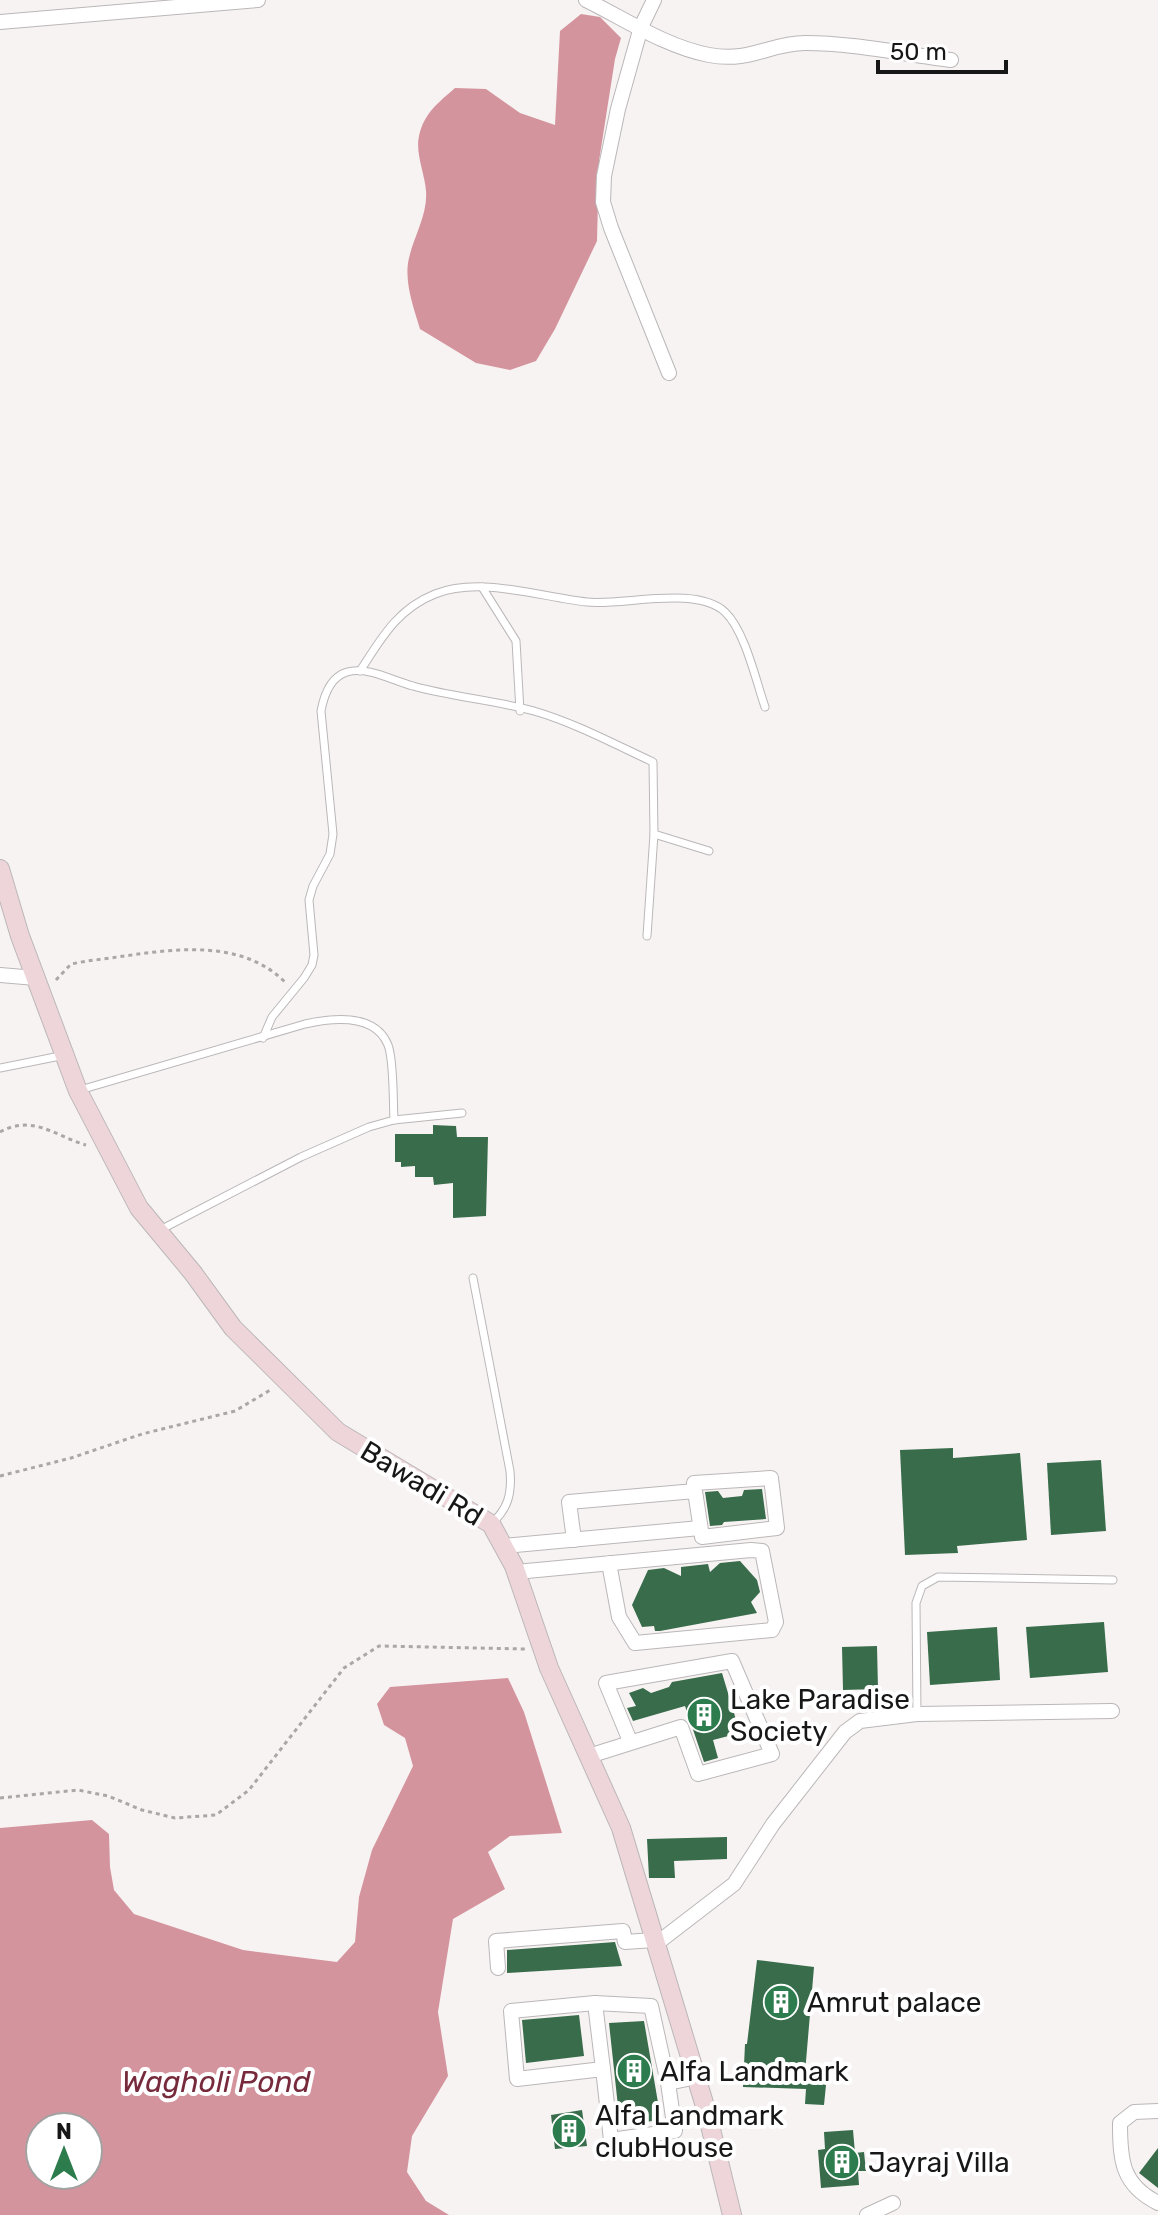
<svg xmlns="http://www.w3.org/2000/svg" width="1158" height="2215" viewBox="0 0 1158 2215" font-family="Rubik,sans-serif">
<rect width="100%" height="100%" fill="#f8f3f3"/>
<g fill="#d4949d" fill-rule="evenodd">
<path d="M581 14 600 17 621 38 615 59 599 161 597 241 555 329 536 361 510 370 476 363 420 329C414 309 405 285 408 263 412 239 428 216 426 191 425 174 415 153 419 136 424 113 438 103 455 88L486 89 520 113 555 125 560 31Z"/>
<path d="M508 1678 524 1712 562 1833 510 1836 488 1852 505 1889 453 1919 438 2012 448 2076 412 2136 407 2172 426 2201 449 2215H0V1828L92 1820 109 1834 110 1867 114 1890 134 1914 243 1950 337 1962 355 1942 359 1897 372 1850 413 1766 405 1738 384 1725 377 1704 390 1687ZM88 2127V2175H40V2127Z"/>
</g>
<g fill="#386c4b">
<polygon points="433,1125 456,1126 457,1137 488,1137 486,1216 453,1218 453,1183 434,1185 433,1177 415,1177 415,1166 401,1167 401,1162 395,1162 395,1134 433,1134"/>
<polygon points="953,1448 953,1458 1020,1453 1027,1540 957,1546 958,1553 905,1555 900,1450"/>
<polygon points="1101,1460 1106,1531 1051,1535 1047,1463"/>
<polygon points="762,1489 766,1519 724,1522 722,1525 710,1526 705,1492 718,1491 723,1498 742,1496 744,1490"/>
<polygon points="740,1561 757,1580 760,1592 751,1602 757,1613 660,1631 655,1631 654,1626 642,1627 632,1605 648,1570 664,1568 681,1576 681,1567 708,1564 710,1572 720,1563"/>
<polygon points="1104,1622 1108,1672 1030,1678 1026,1627"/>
<polygon points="997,1627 1000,1680 930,1685 927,1632"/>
<polygon points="877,1646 878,1689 843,1690 842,1647"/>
<polygon points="722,1673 740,1733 713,1740 718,1758 704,1762 685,1706 633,1721 627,1708 636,1706 629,1693 643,1688 651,1693 669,1687 672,1682"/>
<polygon points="727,1837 727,1859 674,1861 675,1878 649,1878 647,1839"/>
<polygon points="615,1942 622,1966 507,1973 507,1950"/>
<polygon points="757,1960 814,1967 805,2073 827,2075 824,2105 805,2104 806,2089 743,2087 745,2044 747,2044"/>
<polygon points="579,2015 584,2056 526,2063 522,2020"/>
<polygon points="644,2021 661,2120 620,2125 609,2023"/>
<polygon points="582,2110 587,2146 555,2149 551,2115"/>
<polygon points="853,2130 855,2153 864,2152 866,2171 858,2171 859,2185 821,2188 818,2150 825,2149 824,2132"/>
<polygon points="1158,2148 1158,2188 1139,2173"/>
</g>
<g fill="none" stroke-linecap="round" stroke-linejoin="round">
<defs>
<g id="lane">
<polyline points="482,587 516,641 520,711"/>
<path d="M360 671C381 639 397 609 435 594 481 576 540 597 587 602 623 606 696 585 725 612 745 631 756 681 765 707"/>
<polyline points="647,936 654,834"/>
<path d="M263 1038 272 1017 304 978 312 965 314 955 309 900 313 886 330 854 333 834 321 711C324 695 330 677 347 672 368 666 393 681 413 686 452 697 494 700 534 711 575 723 614 744 653 762L654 834 709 851"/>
<polyline points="0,1068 65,1055"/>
<path d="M80 1090 305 1024C332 1018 375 1013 388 1045 394 1060 393 1102 394 1120"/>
<polyline points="160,1230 301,1157 369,1127 394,1120 462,1113"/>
<path d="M473 1278 510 1471C512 1494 508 1509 491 1524"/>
<polyline points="917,1714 916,1603 922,1586 938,1577 1113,1580"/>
</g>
<g id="street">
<path d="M586 0C625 19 666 47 709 55 750 63 770 43 805 43 853 43 903 54 951 60"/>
<polyline points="654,0 641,27 618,109 604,176 603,202 611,228 669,373"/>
<polyline points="0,22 258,0"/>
<polyline points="0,975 36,978"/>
<polyline points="574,1540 569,1502 695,1491 694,1483 771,1478 777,1528 702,1537 695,1491"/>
<polyline points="504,1546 700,1528"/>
<polyline points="516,1572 751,1550 762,1551 776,1622 772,1630 635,1643 619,1617 609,1563"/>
<polyline points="589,1756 681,1727 698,1774 772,1754 732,1661 606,1683 630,1741"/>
<polyline points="656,1944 734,1884 773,1824 845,1732 860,1721 917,1714 1112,1711"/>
<polyline points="498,1968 496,1941 623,1931 625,1942 654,1940"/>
<polyline points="595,2003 603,2069"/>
<polyline points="668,2083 675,2131 611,2140 603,2069 517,2079 511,2011 595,2003 651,2006 668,2083 697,2077"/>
<path d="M1158 2111 1134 2112 1120 2123C1120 2161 1122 2185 1158 2203"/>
<polyline points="867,2215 893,2203"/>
</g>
<polyline id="secondary" points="0,869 20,936 78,1091 139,1208 193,1273 233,1328 338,1432 491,1524 514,1566 549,1668 621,1828 707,2113 732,2215"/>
</defs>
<use href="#lane" stroke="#bbb7b8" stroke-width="9"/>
<use href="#street" stroke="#bbb7b8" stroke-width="16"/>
<use href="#secondary" stroke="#bbb7b8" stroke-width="20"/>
<g stroke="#aba7a7" stroke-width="3" stroke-dasharray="4 4" stroke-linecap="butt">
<path d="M56 980 71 964 87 961C151 954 233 931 285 982"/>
<path d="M0 1132C33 1114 55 1136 86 1145"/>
<polyline points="0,1476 71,1458 142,1434 235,1411 272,1389"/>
<polyline points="0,1798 78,1790 108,1796 142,1810 175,1818 216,1815 249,1790 344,1668 379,1646 525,1649"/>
</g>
<use href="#lane" stroke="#fff" stroke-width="7"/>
<use href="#street" stroke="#fff" stroke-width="14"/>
<use href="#secondary" stroke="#eed5d9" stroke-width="18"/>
</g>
<defs>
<symbol id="building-disc" viewBox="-11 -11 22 22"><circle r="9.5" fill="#2c7c4d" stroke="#fff"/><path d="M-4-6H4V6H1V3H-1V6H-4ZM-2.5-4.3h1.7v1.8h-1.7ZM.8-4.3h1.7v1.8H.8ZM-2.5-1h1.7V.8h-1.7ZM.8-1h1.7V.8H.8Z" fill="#fff"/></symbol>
</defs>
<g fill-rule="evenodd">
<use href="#building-disc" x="684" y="1695" width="40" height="40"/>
<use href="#building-disc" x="761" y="1982" width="40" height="40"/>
<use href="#building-disc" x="614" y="2051" width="40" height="40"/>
<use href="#building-disc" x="549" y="2111" width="40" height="40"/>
<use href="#building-disc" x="822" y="2142" width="40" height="40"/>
</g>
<g text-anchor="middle" stroke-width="8" stroke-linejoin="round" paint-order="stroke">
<g font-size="28" fill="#181717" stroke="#fff">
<text transform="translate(422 1483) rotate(31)" y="10">Bawadi Rd</text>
</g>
<g font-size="28" fill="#181717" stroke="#fff" text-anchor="start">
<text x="730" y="1709">Lake Paradise<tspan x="730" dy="32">Society</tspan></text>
<text x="807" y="2012">Amrut palace</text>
<text x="660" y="2081">Alfa Landmark</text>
<text x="595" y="2125">Alfa Landmark<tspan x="595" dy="32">clubHouse</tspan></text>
<text x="868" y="2172">Jayraj Villa</text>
</g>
<g font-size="30" font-style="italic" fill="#762a3b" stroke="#fff">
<text x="216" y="2092">Wagholi Pond</text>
</g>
</g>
<g transform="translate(64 2151)"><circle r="38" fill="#ffffff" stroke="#a3a2a2" stroke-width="2"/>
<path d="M0-6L14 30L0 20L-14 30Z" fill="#2c7c4d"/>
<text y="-12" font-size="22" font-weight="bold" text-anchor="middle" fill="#181717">N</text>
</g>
<path d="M878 60v12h128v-12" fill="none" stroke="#181717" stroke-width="4"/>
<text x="890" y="60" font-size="24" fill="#181717" stroke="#ffffff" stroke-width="6" paint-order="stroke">50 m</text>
</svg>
